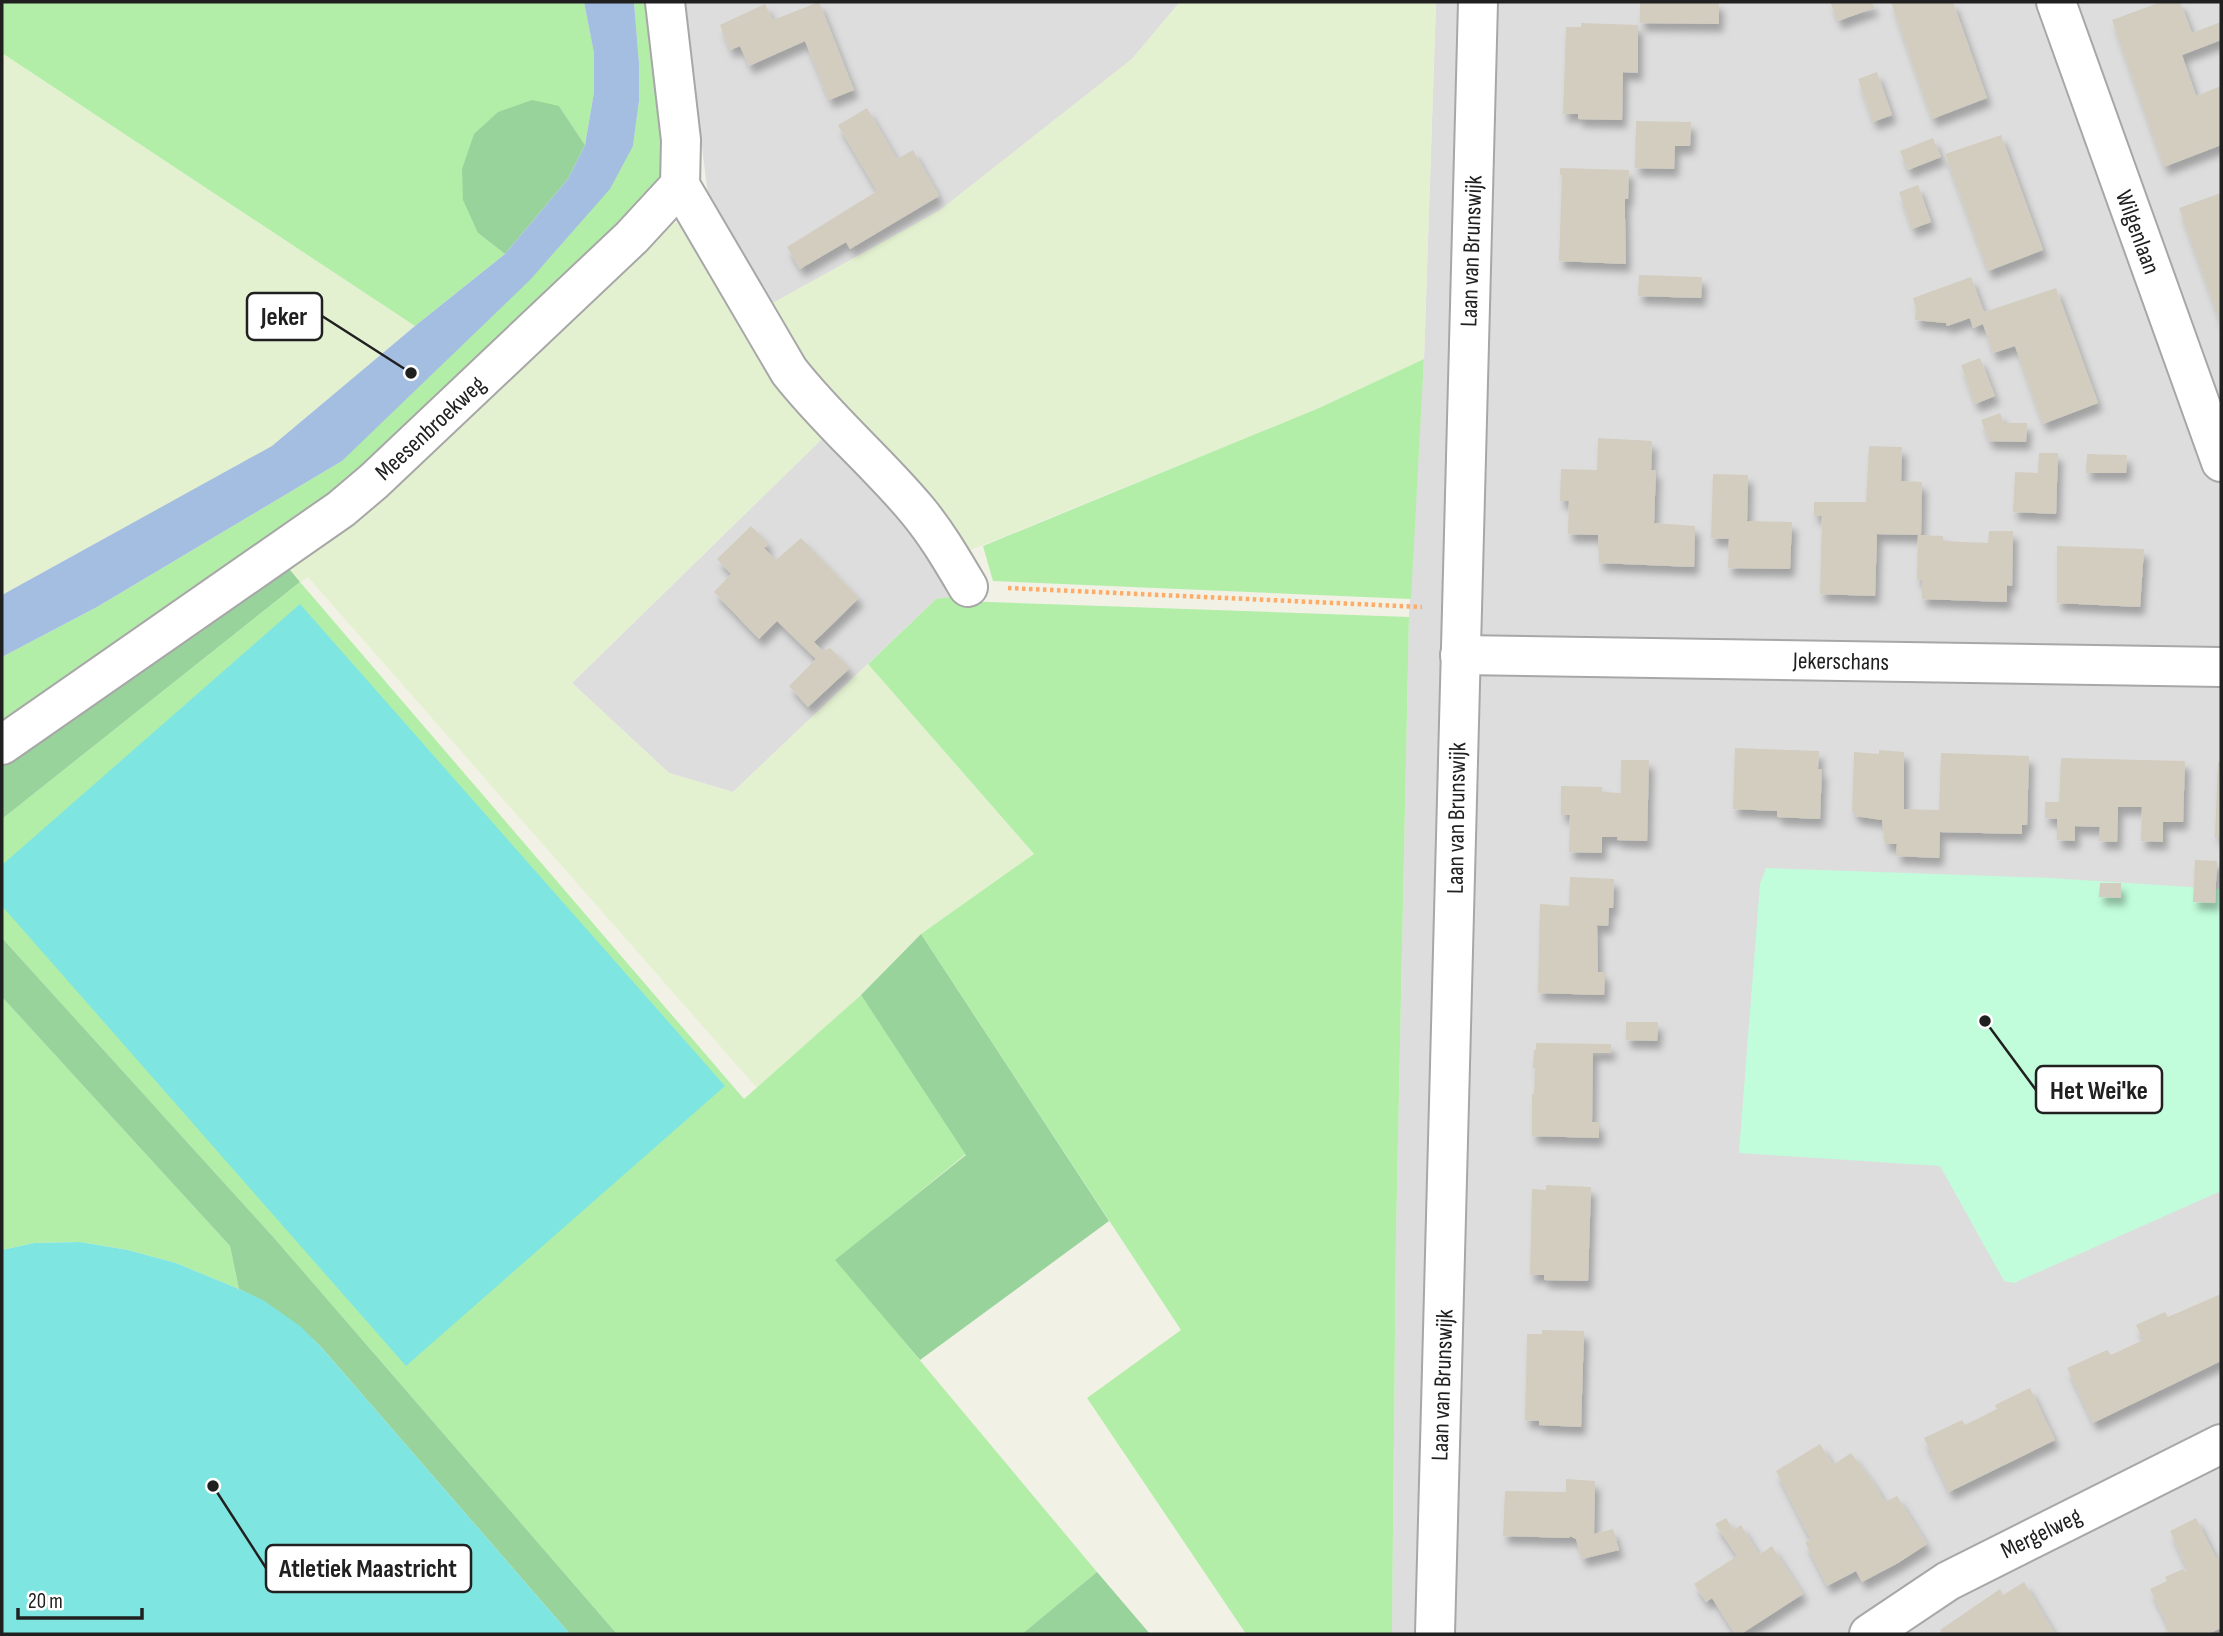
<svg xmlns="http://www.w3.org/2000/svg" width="2223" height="1636" viewBox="0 0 2223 1636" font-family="'Sofia Sans Condensed',sans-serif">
<defs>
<filter id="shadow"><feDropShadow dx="4.5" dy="8" stdDeviation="3.5" flood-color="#0004"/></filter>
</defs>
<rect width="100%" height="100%" fill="#f1f1e6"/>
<g fill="#dedddd">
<polygon points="684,2 1180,2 1132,59 939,211 764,308 708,196"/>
<polygon points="1436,2 2221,2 2221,1634 1392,1634 1396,1236 1409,617 1424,359"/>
<polygon points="829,432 920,529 950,597 936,599 733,792 669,773 572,683"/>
</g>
<g fill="#e3f1d0">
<polygon points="1180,2 1436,2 1424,359 1319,408 968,551 820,389 764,308 939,211 1132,59"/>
<polygon points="2,53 415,326 272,447 2,595"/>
<polygon points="669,222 685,224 829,432 572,683 669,773 733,792 868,664 1034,855 921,934 861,995 757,1088 308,577 300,582 281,559"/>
</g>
<g fill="#b3eea9">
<polygon points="2,2 584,2 594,52 594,92 585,145 559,106 478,233 505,254 415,326 2,53"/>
<polygon points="634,2 652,2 665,171 656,192 382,459 2,730 2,657 97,607 342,461 633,146 639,101 639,63"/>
<polygon points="1424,359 1411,599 993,581 983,546 1319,408"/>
<polygon points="300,582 744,1099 861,995 966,1154 836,1260 1097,1572 1022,1634 617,1634 275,1239 2,938 2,819"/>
<polygon points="950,597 961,601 1409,617 1396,1236 1392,1634 1246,1634 1087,1398 1181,1330 921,934 1034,854 868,664 936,599"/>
<polygon points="2,997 230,1246 239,1289 176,1263 128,1250 80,1242 34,1243 2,1250"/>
</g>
<g fill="#98d39b">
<polygon points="532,100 559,106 585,145 568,179 505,254 478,233 463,200 462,169 474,134 498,112"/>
<polygon points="281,559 300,582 2,819 2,756"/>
<polygon points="921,934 1109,1221 920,1360 835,1260 966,1155 861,995"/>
<path d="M2 938 275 1239 617 1634H570L322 1348C297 1323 271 1304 239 1289L230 1246 2 997Z"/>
<polygon points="1097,1572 1150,1634 1022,1634"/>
</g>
<polygon fill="#c1fdda" points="1766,868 2050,878 2221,889 2221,1191 2014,1283 2004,1281 1940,1166 1739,1153 1760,884"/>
<g fill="#7fe5e1">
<polygon points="300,604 725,1086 406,1366 2,906 2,865"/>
<polygon points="80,1242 128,1250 176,1263 239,1289 263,1300 280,1312 300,1326 322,1348 570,1634 2,1634 2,1250 34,1243"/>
</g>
<polygon fill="#a4bee2" points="584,2 634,2 639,63 639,101 633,146 610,189 530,280 342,461 97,607 2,657 2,595 272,446 415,326 505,254 568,179 585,145 594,92 594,53"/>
<g fill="#d2cdbf" filter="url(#shadow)">
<polygon points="819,2 854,90 829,100 805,41 749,66 740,46 730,50 720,25 765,4 773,20"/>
<polygon points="1640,2 1719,2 1719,24 1640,23"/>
<polygon points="1830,2 1872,2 1874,8 1838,21"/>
<polygon points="1891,2 1953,2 1987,98 1932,119"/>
<polygon points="2161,2 2180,2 2192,33 2221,22 2221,40 2182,55 2196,96 2221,86 2221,145 2164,167 2112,20"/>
<polygon points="1581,23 1638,25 1638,73 1623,72 1622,120 1578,119 1578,114 1563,114 1566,27 1581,27"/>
<polygon points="1877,72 1892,115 1873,122 1858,79"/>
<polygon points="867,108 897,159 913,150 939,196 850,249 846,242 800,269 787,247 877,191 838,125"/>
<polygon points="1636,121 1691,122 1690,146 1675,146 1674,169 1635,168"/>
<polygon points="2001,135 2043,250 1988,271 1945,154"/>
<polygon points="1933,138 1941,157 1908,170 1900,151"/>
<polygon points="1560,168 1629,170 1628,199 1625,199 1625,218 1626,264 1559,261 1562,175 1560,175"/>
<polygon points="1918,185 1931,222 1912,229 1899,192"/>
<polygon points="2221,193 2221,324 2179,208"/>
<polygon points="1639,275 1702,277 1701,298 1638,296"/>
<polygon points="1971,277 1984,312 2056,288 2098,403 2043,424 2015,346 1993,353 1983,324 1973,328 1970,318 1947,326 1946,323 1915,320 1916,309 1913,298"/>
<polygon points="1980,358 1995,396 1975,404 1961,365"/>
<polygon points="2000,413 2004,423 2027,423 2026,442 1989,441 1981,420"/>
<polygon points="1598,438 1652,441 1651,470 1656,470 1654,523 1695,526 1694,567 1599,563 1598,535 1568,534 1569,501 1560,501 1561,469 1597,470"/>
<polygon points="1869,446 1902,447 1901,481 1922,482 1921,535 1943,536 1943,541 1988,543 1989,531 2013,531 2012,586 2007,585 2007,602 1922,599 1922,580 1917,580 1918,535 1877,534 1875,596 1820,594 1822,516 1814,516 1814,502 1866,502"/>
<polygon points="2039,453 2058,453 2056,514 2013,512 2015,472 2038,473"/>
<polygon points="2087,454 2127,455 2126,473 2086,473"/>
<polygon points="1713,474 1748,475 1747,521 1792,522 1790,569 1728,568 1729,539 1711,538"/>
<polygon points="751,526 769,544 764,548 776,560 801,538 859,598 814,642 823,651 830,648 850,668 808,707 789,686 816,659 777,621 759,639 714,592 731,574 717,559"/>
<polygon points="2057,546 2144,549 2140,607 2057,603"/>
<polygon points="1735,748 1819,751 1818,769 1822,769 1820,819 1777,817 1777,811 1733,809"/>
<polygon points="1879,750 1904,752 1904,809 1939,810 1941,753 2029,756 2027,825 2022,825 2022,834 1940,832 1939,858 1896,856 1897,844 1885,844 1882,820 1855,816 1855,812 1852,812 1854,752 1879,754"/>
<polygon points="2061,758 2185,761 2183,822 2163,822 2163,842 2141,841 2142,807 2118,807 2117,842 2099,841 2100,827 2075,826 2075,841 2057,840 2057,819 2045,818 2045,802 2059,802"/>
<polygon points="1621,760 1649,760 1647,841 1617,840 1618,837 1602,837 1602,853 1569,852 1570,815 1561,815 1561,786 1602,787 1602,792 1621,793"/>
<polygon points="2218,762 2221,763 2221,837 2215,837"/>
<polygon points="2195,860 2217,861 2215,903 2193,902"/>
<polygon points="1570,877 1614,879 1613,908 1609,908 1608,926 1597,925 1598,972 1605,972 1604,995 1538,993 1540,904 1569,906"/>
<polygon points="2100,883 2121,883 2121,898 2099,897"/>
<polygon points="1626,1022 1658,1022 1657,1041 1626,1040"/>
<polygon points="1536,1043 1611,1044 1611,1053 1593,1053 1592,1122 1599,1122 1599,1138 1532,1136 1532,1094 1534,1094 1535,1068 1533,1068 1534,1050 1536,1050"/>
<polygon points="1546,1185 1591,1187 1588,1281 1544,1280 1544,1275 1530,1275 1532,1189 1546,1190"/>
<polygon points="2221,1294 2221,1361 2093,1423 2067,1368 2107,1350 2111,1355 2143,1340 2136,1325 2165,1312 2168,1317"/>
<polygon points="1542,1330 1584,1331 1581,1427 1539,1425 1539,1421 1525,1420 1527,1334 1542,1334"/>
<polygon points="2030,1388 2055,1440 1949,1492 1924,1438 1962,1420 1965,1425 1997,1409 1995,1405"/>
<polygon points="1820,1444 1833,1465 1851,1453 1872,1481 1885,1502 1897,1496 1927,1544 1898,1563 1862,1582 1856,1571 1827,1586 1805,1542 1811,1540 1776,1471"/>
<polygon points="1566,1479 1595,1481 1594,1534 1613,1529 1619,1550 1582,1559 1576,1539 1570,1536 1569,1538 1503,1536 1505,1491 1566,1492"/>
<polygon points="1726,1518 1733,1530 1741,1525 1759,1555 1772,1546 1803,1594 1741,1634 1735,1634 1712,1598 1706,1602 1694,1584 1737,1556 1715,1524"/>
<polygon points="2196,1518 2216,1558 2221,1556 2221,1628 2208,1634 2169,1634 2165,1626 2167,1624 2150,1589 2167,1581 2165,1577 2183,1569 2185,1572 2188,1571 2170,1531"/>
<polygon points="2024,1582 2055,1634 1943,1634 1940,1630 2000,1589 2003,1595"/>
</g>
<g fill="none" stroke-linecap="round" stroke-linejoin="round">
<defs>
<g id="minor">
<polyline points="2056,2 2221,462"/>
<path d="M680 185 789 371C828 421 877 462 917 510 937 534 952 560 968 587"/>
<polyline points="1460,655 2221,667"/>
<polyline points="2,745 341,509 374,481 632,237 680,185 681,140 665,2"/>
<polyline points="1435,1634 1478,2"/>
<polyline points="1869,1634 1948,1581 2221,1444"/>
</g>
</defs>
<use href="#minor" stroke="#a7a7a7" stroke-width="42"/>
<polyline stroke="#ffac69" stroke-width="4.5" stroke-dasharray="3.5 3.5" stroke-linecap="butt" points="1008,588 1422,607"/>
<use href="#minor" stroke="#fff" stroke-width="38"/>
</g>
<g text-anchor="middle" stroke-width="5" stroke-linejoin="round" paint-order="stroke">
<g font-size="24" fill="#202020" stroke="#fff">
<text transform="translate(2138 232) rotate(70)" y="8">Wilgenlaan</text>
<text transform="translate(1471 251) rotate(-88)" y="8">Laan van Brunswijk</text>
<text transform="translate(430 428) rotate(-43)" y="8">Meesenbroekweg</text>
<text transform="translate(1841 661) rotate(1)" y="8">Jekerschans</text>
<text transform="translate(1456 818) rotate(-89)" y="8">Laan van Brunswijk</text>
<text transform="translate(1442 1385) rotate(-88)" y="8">Laan van Brunswijk</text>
<text transform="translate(2041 1533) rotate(-26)" y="8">Mergelweg</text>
</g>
</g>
<path fill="none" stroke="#202020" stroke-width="2.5" d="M411 373L322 316M1985 1021L2036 1090M213 1486L266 1568"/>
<g fill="#202020" stroke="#fff" stroke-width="2.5">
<circle cx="411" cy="373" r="7"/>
<circle cx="1985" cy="1021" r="7"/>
<circle cx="213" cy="1486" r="7"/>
</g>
<g fill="#fff" stroke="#202020" stroke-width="2.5">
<rect x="247" y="293" width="75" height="47" rx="7"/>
<rect x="2036" y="1066" width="126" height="47" rx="7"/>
<rect x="266" y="1545" width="205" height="47" rx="7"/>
</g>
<g font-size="26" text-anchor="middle" font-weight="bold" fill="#202020">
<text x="284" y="325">Jeker</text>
<text x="2099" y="1099">Het Wei'ke</text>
<text x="368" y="1577">Atletiek Maastricht</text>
</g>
<rect width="2223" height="1636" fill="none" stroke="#202020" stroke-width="7"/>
<path d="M18 1608v10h124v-10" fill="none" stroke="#202020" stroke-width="3.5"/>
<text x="28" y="1608" font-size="21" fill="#202020" stroke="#ffffff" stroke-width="5" paint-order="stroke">20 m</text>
</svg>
